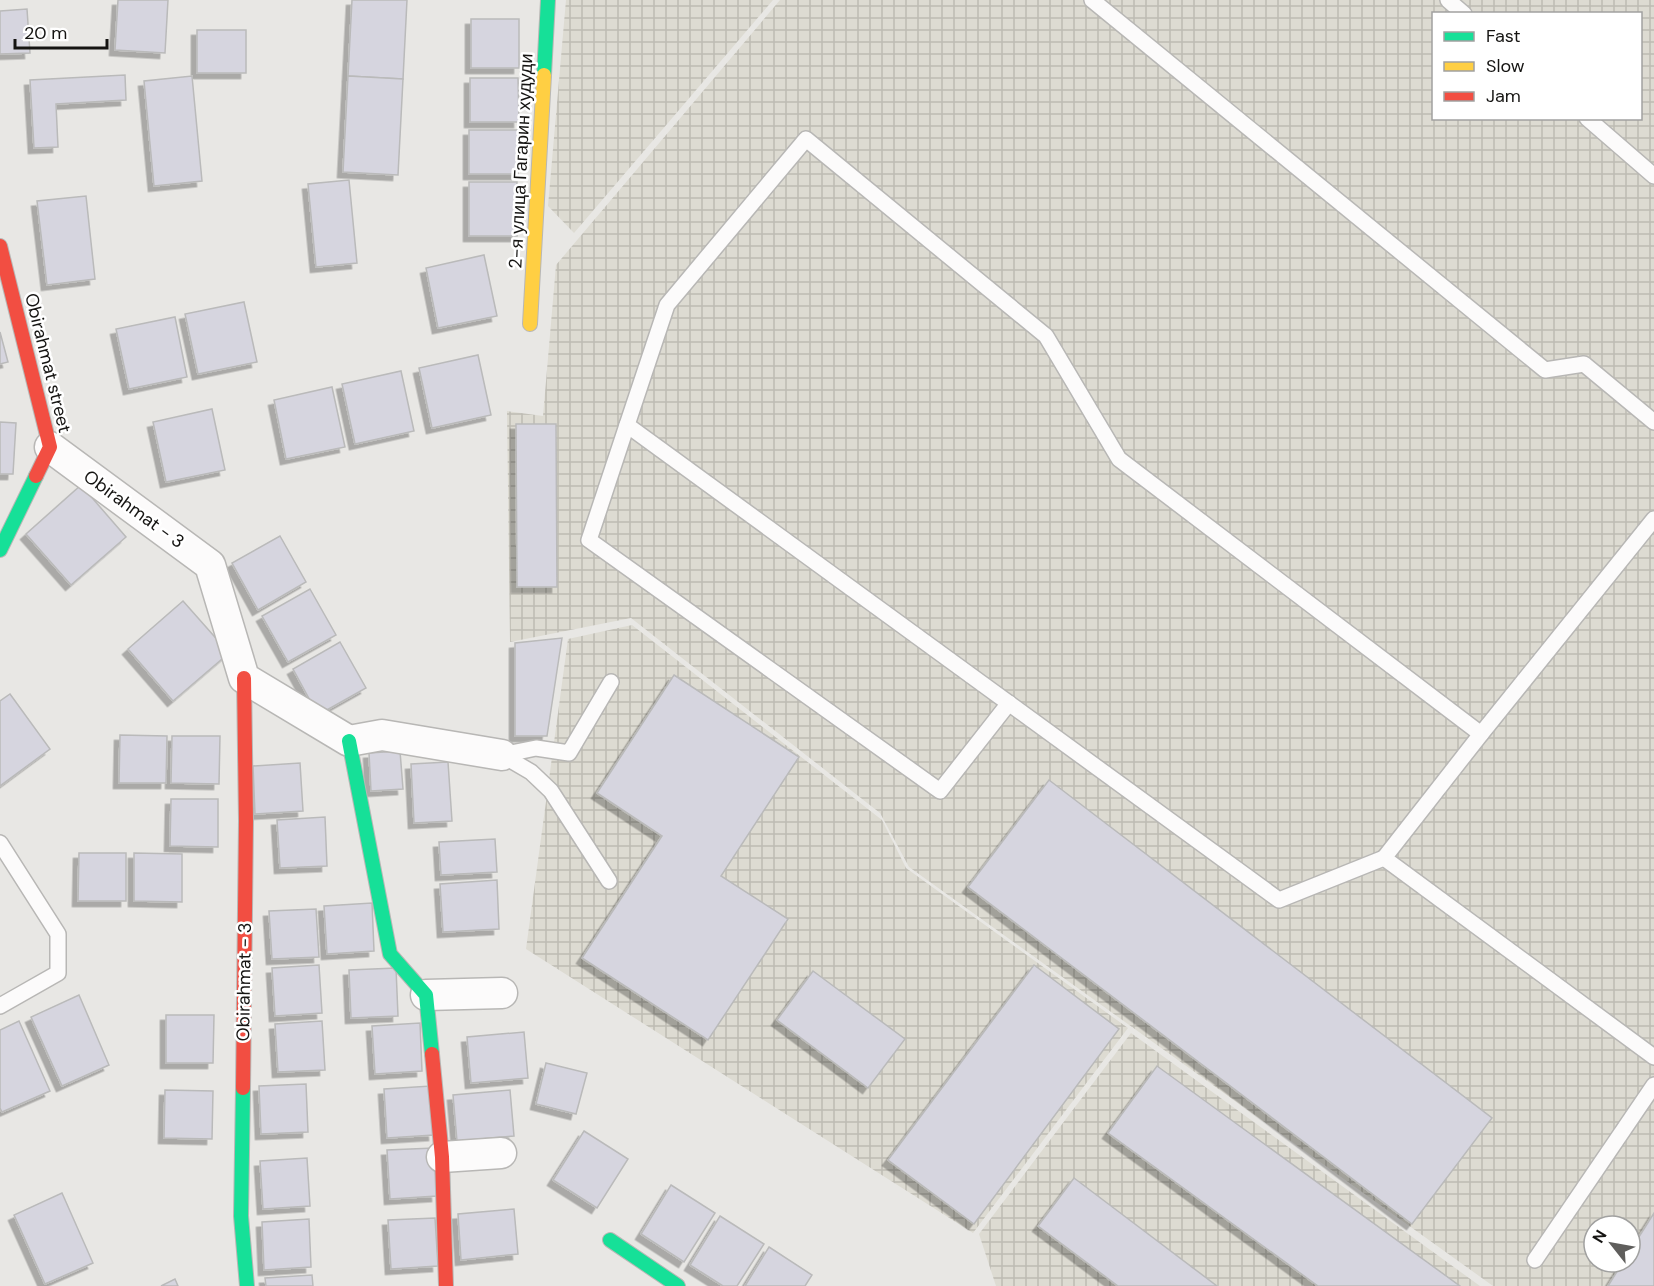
<svg xmlns="http://www.w3.org/2000/svg" width="1654" height="1286" viewBox="0 0 1654 1286" font-family="'DM Sans',sans-serif">
<defs>
<pattern id="industrial-grid" width="8" height="8" patternUnits="userSpaceOnUse" patternTransform="scale(1.5)"><rect width="8" height="8" fill="#dddbd2"/><path d="M0 4h8M4 0v8" fill="none" stroke="#bdbbb3"/></pattern>
<filter id="shadow"><feDropShadow dx="-5.5" dy="5.5" stdDeviation="0" flood-color="#0004"/></filter>
</defs>
<rect width="100%" height="100%" fill="#e8e7e4"/>
<g fill="url(#industrial-grid)" fill-rule="evenodd">
<polygon points="566,0 773,0 574,233 548,206"/>
<path d="M780 0H1654V1286H1493L909 867 880 813 631 618 510 642 507 411 543 416 556 265ZM1434 14H1640V118H1434ZM1594 1226H1630V1262H1594Z"/>
<polygon points="632,625 882,820 906,868 1128,1028 973,1233 526,949 568,639"/>
<polygon points="1131,1033 1480,1286 996,1286 979,1234"/>
</g>
<g fill="#d6d5df" stroke="#bababa" stroke-width="1.5" filter="url(#shadow)">
<polygon points="118,0 168,0 165,53 115,50"/>
<polygon points="352,0 407,0 403,79 348,76"/>
<polygon points="27,9 30,53 0,54 0,11"/>
<rect x="471" y="19" width="48" height="49"/>
<rect x="197" y="30" width="49" height="43"/>
<polygon points="125,75 126,100 56,104 58,147 34,148 30,80"/>
<polygon points="192,76 202,181 154,186 144,81"/>
<polygon points="348,76 403,79 398,175 343,172"/>
<polygon points="470,78 518,78 519,122 470,122"/>
<rect x="469" y="130" width="49" height="44"/>
<polygon points="349,180 357,263 316,267 308,184"/>
<rect x="469" y="182" width="48" height="54"/>
<polygon points="86,196 95,279 47,285 37,201"/>
<polygon points="484,255 497,316 438,328 426,268"/>
<polygon points="244,302 257,362 198,374 185,314"/>
<polygon points="175,317 187,377 129,389 116,329"/>
<polygon points="0,332 8,362 0,364"/>
<polygon points="478,355 491,415 432,428 419,368"/>
<polygon points="401,371 414,431 355,444 342,384"/>
<polygon points="332,387 345,447 286,459 274,400"/>
<polygon points="212,409 225,470 166,482 153,422"/>
<polygon points="0,422 16,423 13,474 0,474"/>
<polygon points="516,424 556,424 557,587 517,587"/>
<polygon points="81,485 126,537 71,585 26,534"/>
<polygon points="280,536 306,582 258,610 232,563"/>
<polygon points="310,589 336,635 288,662 262,616"/>
<polygon points="183,601 229,653 173,701 128,649"/>
<polygon points="562,638 547,736 515,736 515,643"/>
<polygon points="340,642 366,688 318,715 293,669"/>
<polygon points="674,675 799,757 721,876 788,919 708,1040 582,958 662,836 597,793"/>
<polygon points="10,694 50,749 0,786 0,701"/>
<polygon points="120,735 167,736 166,783 119,783"/>
<polygon points="172,736 220,736 219,784 171,783"/>
<polygon points="400,751 403,789 371,791 369,753"/>
<polygon points="448,762 452,821 414,823 411,764"/>
<polygon points="300,763 303,811 255,814 253,766"/>
<polygon points="1049,780 1492,1118 1412,1224 968,887"/>
<polygon points="171,799 218,799 218,847 170,846"/>
<polygon points="325,817 327,866 280,868 277,820"/>
<polygon points="495,839 497,872 441,875 439,842"/>
<polygon points="79,853 126,853 126,901 78,901"/>
<polygon points="134,853 182,854 182,902 134,901"/>
<polygon points="497,880 499,929 443,932 440,884"/>
<polygon points="372,903 374,951 327,954 324,906"/>
<polygon points="316,909 319,957 272,959 269,911"/>
<polygon points="319,965 322,1013 275,1016 272,968"/>
<polygon points="1034,965 1119,1029 974,1224 888,1160"/>
<polygon points="396,968 398,1016 351,1018 349,970"/>
<polygon points="813,971 905,1039 868,1088 777,1020"/>
<polygon points="79,995 109,1065 62,1086 31,1017"/>
<polygon points="166,1015 214,1015 213,1063 166,1063"/>
<polygon points="19,1021 50,1091 2,1112 0,1108 0,1030"/>
<polygon points="322,1021 325,1070 278,1072 275,1024"/>
<polygon points="420,1023 422,1071 375,1074 372,1026"/>
<polygon points="524,1032 528,1078 471,1083 467,1037"/>
<polygon points="546,1063 587,1073 576,1114 536,1104"/>
<polygon points="1157,1066 1460,1286 1318,1286 1108,1133"/>
<polygon points="306,1084 308,1132 261,1134 259,1086"/>
<polygon points="431,1086 434,1135 387,1138 384,1089"/>
<polygon points="165,1090 213,1091 212,1139 164,1138"/>
<polygon points="510,1090 514,1136 457,1141 453,1095"/>
<polygon points="584,1131 628,1159 597,1208 553,1180"/>
<polygon points="434,1148 437,1196 390,1199 387,1150"/>
<polygon points="307,1158 310,1206 263,1209 260,1161"/>
<polygon points="1074,1178 1217,1286 1118,1286 1038,1226"/>
<polygon points="671,1185 715,1213 684,1262 641,1234"/>
<polygon points="62,1193 93,1263 45,1284 14,1215"/>
<polygon points="514,1209 518,1254 461,1260 458,1214"/>
<polygon points="1654,1213 1654,1286 1608,1286 1623,1262 1630,1262 1630,1251"/>
<polygon points="720,1216 764,1244 737,1286 723,1286 690,1265"/>
<polygon points="435,1218 438,1266 391,1269 388,1220"/>
<polygon points="309,1219 311,1267 264,1270 262,1222"/>
<polygon points="769,1247 812,1275 805,1286 745,1286"/>
<polygon points="312,1275 313,1286 266,1286 265,1278"/>
<polygon points="175,1279 178,1286 161,1286"/>
</g>
<g fill="none" stroke-linecap="round" stroke-linejoin="round">
<defs>
<g id="lane">
<polyline points="1092,0 1545,370 1584,364 1654,422"/>
<polyline points="1448,0 1464,14"/>
<polyline points="1587,118 1654,176"/>
<polyline points="627,425 589,540 940,791 1009,703"/>
<polyline points="1654,519 1481,734 1384,858 1654,1057"/>
<polyline points="502,755 531,772 551,791 609,881"/>
<polyline points="502,755 536,748 569,753 611,682"/>
<polyline points="0,843 58,934 58,973 0,1006"/>
<polyline points="1384,858 1279,900 627,425 667,305 806,139 1046,336 1119,459 1481,734"/>
<polyline points="1535,1260 1654,1085"/>
</g>
<g id="street">
<polyline points="50,447 210,565 244,678 349,741 382,735 502,755"/>
<polyline points="426,995 502,993"/>
<polyline points="442,1157 501,1153"/>
</g>
<g id="fast">
<polyline points="544,75 548,0"/>
<polyline points="0,550 36,476"/>
<polyline points="349,741 390,954 426,995 432,1054"/>
<polyline points="243,1088 241,1216 247,1286"/>
<polyline points="610,1240 678,1286"/>
</g>
<polyline id="slow" points="530,324 544,75"/>
<g id="jam">
<polyline points="0,246 50,447 36,476"/>
<polyline points="432,1054 442,1157 446,1286"/>
<polyline points="243,1088 246,821 244,678"/>
</g>
</defs>
<use href="#lane" stroke="#b8b7b5" stroke-width="18"/>
<use href="#street" stroke="#b8b7b5" stroke-width="33"/>
<use href="#fast" stroke="#b8b7b5" stroke-width="16"/>
<use href="#slow" stroke="#b8b7b5" stroke-width="16"/>
<use href="#jam" stroke="#b8b7b5" stroke-width="16"/>
<use href="#lane" stroke="#fcfbfb" stroke-width="15"/>
<use href="#street" stroke="#fcfbfb" stroke-width="30"/>
<use href="#fast" stroke="#16e098" stroke-width="14"/>
<use href="#slow" stroke="#ffcf43" stroke-width="14"/>
<use href="#jam" stroke="#f24e42" stroke-width="14"/>
</g>
<g text-anchor="middle" stroke-width="5" stroke-linejoin="round" paint-order="stroke">
<g font-size="18" fill="#151412" stroke="#fff">
<text transform="translate(521 161) rotate(-87)" y="6">2-я улица Гагарин худуди</text>
<text transform="translate(48 363) rotate(76)" y="6">Obirahmat street</text>
<text transform="translate(134 509) rotate(36)" y="6">Obirahmat - 3</text>
<text transform="translate(244 982) rotate(-89)" y="6">Obirahmat - 3</text>
</g>
</g>
<rect x="1432" y="12" width="210" height="108" fill="#ffffff" stroke="#a1a1a0" stroke-width="1.5"/>
<rect x="1444" y="32" width="30" height="9" fill="#16e098" stroke="#a1a1a0" stroke-width="1.5"/>
<text x="1486" y="42" font-size="18" fill="#151412">Fast</text>
<rect x="1444" y="62" width="30" height="9" fill="#ffcf43" stroke="#a1a1a0" stroke-width="1.5"/>
<text x="1486" y="72" font-size="18" fill="#151412">Slow</text>
<rect x="1444" y="92" width="30" height="9" fill="#f24e42" stroke="#a1a1a0" stroke-width="1.5"/>
<text x="1486" y="102" font-size="18" fill="#151412">Jam</text>
<g transform="translate(1612 1244) rotate(301)"><circle r="28" fill="#ffffff" stroke="#a1a1a0" stroke-width="1.5"/>
<path d="M0-4.5L10 22L0 15L-10 22Z" fill="#5f5e5c"/>
<text y="-9" font-size="16" font-weight="bold" text-anchor="middle" fill="#151412">N</text>
</g>
<path d="M15 39v9h92v-9" fill="none" stroke="#151412" stroke-width="3"/>
<text x="24" y="39" font-size="18" fill="#151412" stroke="#ffffff" stroke-width="4.5" paint-order="stroke">20 m</text>
</svg>
